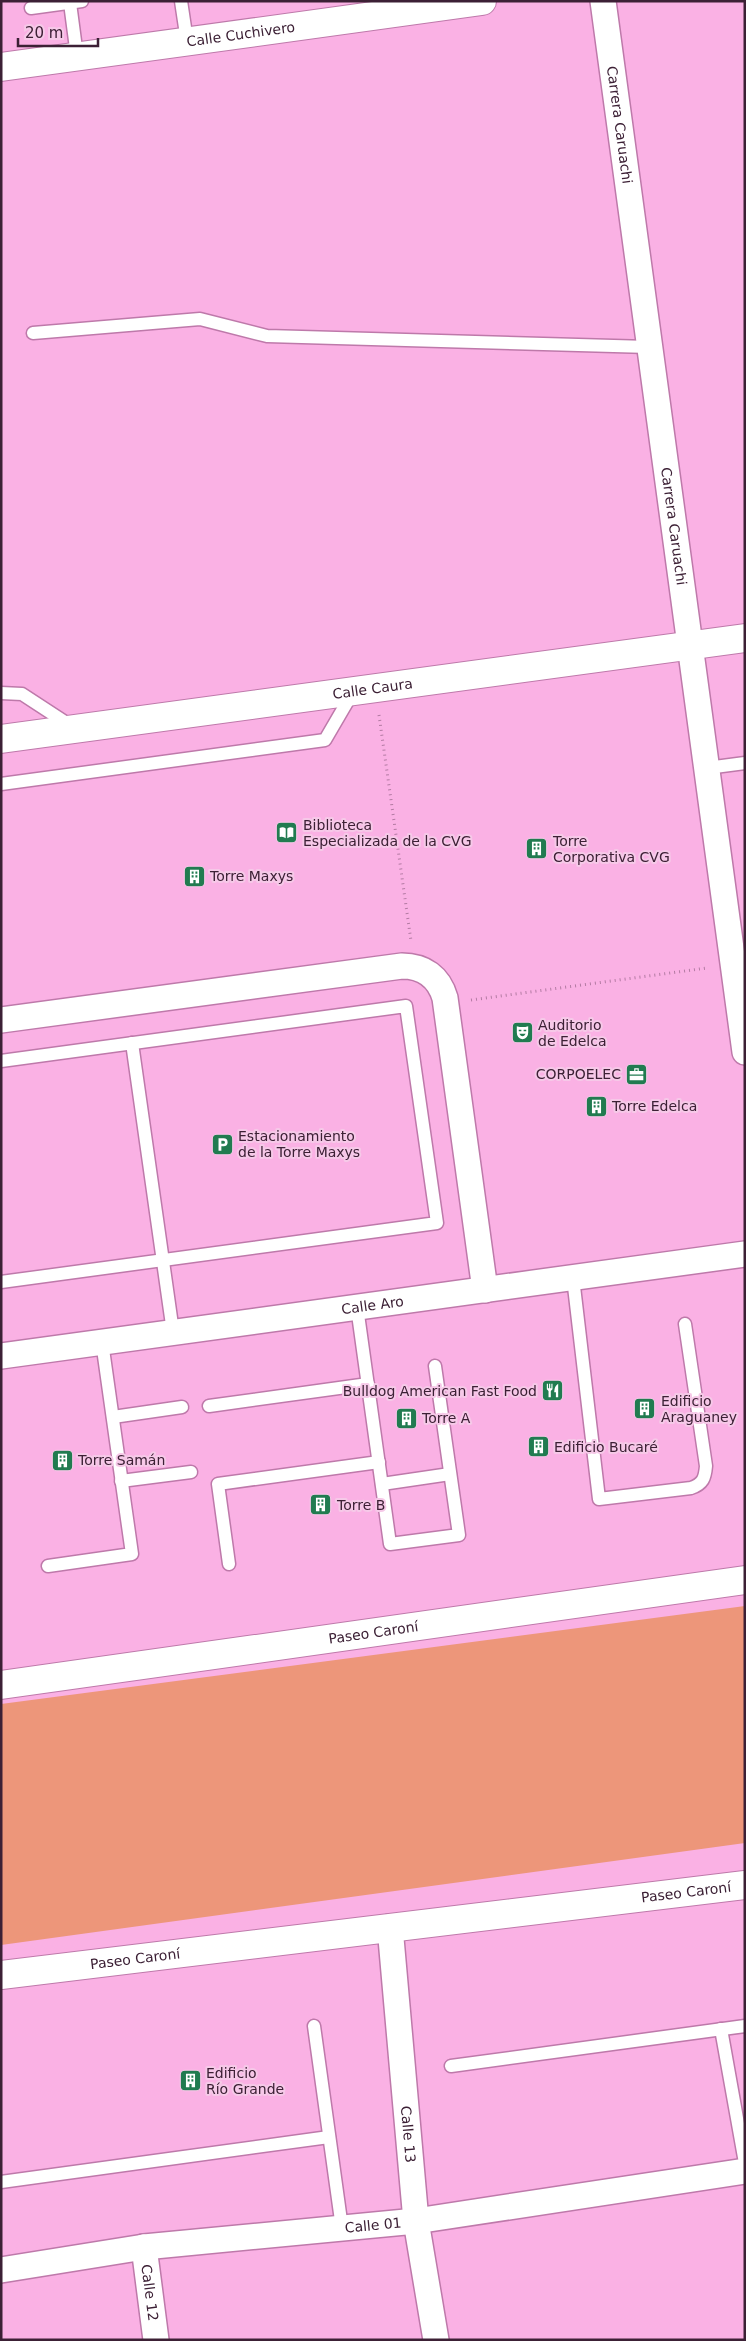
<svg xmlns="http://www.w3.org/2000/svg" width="746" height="2341" viewBox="0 0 746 2341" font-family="'DejaVu Sans',sans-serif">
<rect width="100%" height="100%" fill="#fab1e4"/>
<polygon fill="#ed967a" points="745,1606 745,1843 1,1945 1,1704"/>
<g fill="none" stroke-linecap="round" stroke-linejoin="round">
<defs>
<g id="service">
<polyline points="181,1 187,41"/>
<polyline points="70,3 77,56"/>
<polyline points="31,8 82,1"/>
<polyline points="33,333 200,319 267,336 649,347"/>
<polyline points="1,693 22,694 71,726"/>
<polyline points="707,768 745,763"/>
<polyline points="1,784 325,740 353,692"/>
<polyline points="132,1043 173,1332"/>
<polyline points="1,1061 406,1006 437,1223 1,1282"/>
<path d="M573 1278 599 1499 691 1488C703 1484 705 1478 706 1466L685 1324"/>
<polyline points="357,1307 390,1544 459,1535 435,1366"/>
<polyline points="209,1406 368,1384"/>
<polyline points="113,1417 182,1407"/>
<polyline points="121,1481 191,1472"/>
<polyline points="382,1484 450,1474"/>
<polyline points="229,1564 218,1484 379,1462"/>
<polyline points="48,1566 132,1554 102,1342"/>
<polyline points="314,2026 342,2228"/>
<polyline points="721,2029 745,2163"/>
<polyline points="451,2066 745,2026"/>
<polyline points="1,2182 329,2137"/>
</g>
<g id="minor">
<path id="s1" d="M603 1 745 1052"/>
<path d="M1 1020 402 966C424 966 439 977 445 998L485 1290"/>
<path id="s2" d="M1 1356 745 1254"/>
<path id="s3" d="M390 1927 416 2221 436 2340"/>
<path id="s4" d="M144 2247 156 2340"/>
<path id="s5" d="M1 2270 144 2247 416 2221 745 2171"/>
</g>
<g id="tertiary">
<path id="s6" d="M1 1685 745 1580"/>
<path id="s7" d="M1 1975 745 1885"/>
</g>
<g id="primary">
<path id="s8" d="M1 67 482 1"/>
<path id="s9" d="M1 739 745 638"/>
</g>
</defs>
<use href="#service" stroke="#be79aa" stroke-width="15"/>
<use href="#minor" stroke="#be79aa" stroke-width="28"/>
<use href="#tertiary" stroke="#be79aa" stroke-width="30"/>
<use href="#primary" stroke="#be79aa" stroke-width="30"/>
<g stroke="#b37ba3" stroke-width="3" stroke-dasharray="1 4" stroke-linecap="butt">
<polyline points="379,715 411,941"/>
<polyline points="471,1000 707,968"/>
</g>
<use href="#service" stroke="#fff" stroke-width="12"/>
<use href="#minor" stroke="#fff" stroke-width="25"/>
<use href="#tertiary" stroke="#fff" stroke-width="28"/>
<use href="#primary" stroke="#fff" stroke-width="28"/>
</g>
<defs>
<symbol id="library-square" viewBox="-11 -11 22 22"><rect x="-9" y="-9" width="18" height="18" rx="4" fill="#217b50" stroke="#f6c9e8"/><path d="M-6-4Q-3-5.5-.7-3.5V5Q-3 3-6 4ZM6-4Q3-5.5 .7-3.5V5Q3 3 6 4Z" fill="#fff"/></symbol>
<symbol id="building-square" viewBox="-11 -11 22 22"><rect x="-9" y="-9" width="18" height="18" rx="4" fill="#217b50" stroke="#f6c9e8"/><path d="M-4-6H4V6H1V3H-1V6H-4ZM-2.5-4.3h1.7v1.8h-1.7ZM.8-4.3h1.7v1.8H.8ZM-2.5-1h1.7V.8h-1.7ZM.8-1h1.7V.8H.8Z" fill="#fff"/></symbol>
<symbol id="theatre-square" viewBox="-11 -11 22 22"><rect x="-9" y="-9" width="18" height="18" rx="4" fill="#217b50" stroke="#f6c9e8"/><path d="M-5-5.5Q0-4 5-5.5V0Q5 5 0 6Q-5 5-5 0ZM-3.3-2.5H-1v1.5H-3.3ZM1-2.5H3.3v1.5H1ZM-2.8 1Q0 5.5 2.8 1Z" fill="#fff"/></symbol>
<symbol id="office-square" viewBox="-11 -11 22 22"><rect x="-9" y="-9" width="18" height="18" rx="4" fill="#217b50" stroke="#f6c9e8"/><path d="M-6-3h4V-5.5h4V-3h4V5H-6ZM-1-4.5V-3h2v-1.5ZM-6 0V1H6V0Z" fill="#fff"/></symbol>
<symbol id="parking-square" viewBox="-11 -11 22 22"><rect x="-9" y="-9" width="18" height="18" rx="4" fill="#217b50" stroke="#f6c9e8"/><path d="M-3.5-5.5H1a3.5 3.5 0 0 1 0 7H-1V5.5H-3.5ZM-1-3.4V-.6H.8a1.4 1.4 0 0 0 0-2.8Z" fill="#fff"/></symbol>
<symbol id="restaurant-square" viewBox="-11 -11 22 22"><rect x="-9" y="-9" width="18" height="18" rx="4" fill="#217b50" stroke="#f6c9e8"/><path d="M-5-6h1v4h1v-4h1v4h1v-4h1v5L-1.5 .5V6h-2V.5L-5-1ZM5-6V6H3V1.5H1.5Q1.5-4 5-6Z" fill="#fff"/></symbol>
</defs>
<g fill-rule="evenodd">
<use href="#library-square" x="274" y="820" width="25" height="25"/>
<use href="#building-square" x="524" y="836" width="25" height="25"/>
<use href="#building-square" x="182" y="864" width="25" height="25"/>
<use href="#theatre-square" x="510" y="1020" width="25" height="25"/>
<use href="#office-square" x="624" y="1062" width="25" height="25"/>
<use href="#building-square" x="584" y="1094" width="25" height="25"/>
<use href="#parking-square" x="210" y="1132" width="25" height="25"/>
<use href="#restaurant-square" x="540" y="1378" width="25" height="25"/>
<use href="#building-square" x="632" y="1396" width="25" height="25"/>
<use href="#building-square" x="394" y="1406" width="25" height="25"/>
<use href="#building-square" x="526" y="1434" width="25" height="25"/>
<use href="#building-square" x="50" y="1448" width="25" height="25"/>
<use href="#building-square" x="308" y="1492" width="25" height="25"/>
<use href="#building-square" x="178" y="2068" width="25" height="25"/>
</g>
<g text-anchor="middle" stroke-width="4" stroke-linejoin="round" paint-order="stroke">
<g font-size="14" fill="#3c2035" stroke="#f6c9e8">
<text dy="5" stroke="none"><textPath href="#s8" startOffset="242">Calle Cuchivero</textPath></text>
<text dy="5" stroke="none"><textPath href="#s1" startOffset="125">Carrera Caruachi</textPath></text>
<text dy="5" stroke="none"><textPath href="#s1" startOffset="530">Carrera Caruachi</textPath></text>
<text dy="5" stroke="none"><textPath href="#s9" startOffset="375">Calle Caura</textPath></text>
<text dy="5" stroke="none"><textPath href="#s2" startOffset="375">Calle Aro</textPath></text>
<text dy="5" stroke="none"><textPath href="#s6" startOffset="376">Paseo Caroní</textPath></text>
<text dy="5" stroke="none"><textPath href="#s7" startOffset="690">Paseo Caroní</textPath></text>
<text dy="5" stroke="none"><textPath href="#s7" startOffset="135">Paseo Caroní</textPath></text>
<text dy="5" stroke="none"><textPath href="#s3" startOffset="208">Calle 13</textPath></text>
<text dy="5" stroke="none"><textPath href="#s5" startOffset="375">Calle 01</textPath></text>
<text dy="5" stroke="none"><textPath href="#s4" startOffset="46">Calle 12</textPath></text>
</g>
<g font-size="14" fill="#3c2035" stroke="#f6c9e8" text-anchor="start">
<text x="303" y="830">Biblioteca<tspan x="303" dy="16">Especializada de la CVG</tspan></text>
<text x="553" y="846">Torre<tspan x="553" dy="16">Corporativa CVG</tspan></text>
<text x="210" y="881">Torre Maxys</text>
<text x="538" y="1030">Auditorio<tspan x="538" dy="16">de Edelca</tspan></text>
<text x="621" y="1079" text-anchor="end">CORPOELEC</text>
<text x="612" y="1111">Torre Edelca</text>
<text x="238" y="1141">Estacionamiento<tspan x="238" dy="16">de la Torre Maxys</tspan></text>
<text x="537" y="1396" text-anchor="end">Bulldog American Fast Food</text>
<text x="661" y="1406">Edificio<tspan x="661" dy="16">Araguaney</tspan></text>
<text x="422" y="1423">Torre A</text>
<text x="554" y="1452">Edificio Bucaré</text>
<text x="78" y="1465">Torre Samán</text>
<text x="337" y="1510">Torre B</text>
<text x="206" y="2078">Edificio<tspan x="206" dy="16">Río Grande</tspan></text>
</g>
</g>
<rect width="746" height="2341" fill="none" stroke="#3c2035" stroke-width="5"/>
<path d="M18 38v8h80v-8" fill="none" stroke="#3c2035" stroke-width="2.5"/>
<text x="25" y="38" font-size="15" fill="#3c2035" stroke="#f6c9e8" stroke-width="4" paint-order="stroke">20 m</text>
</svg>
